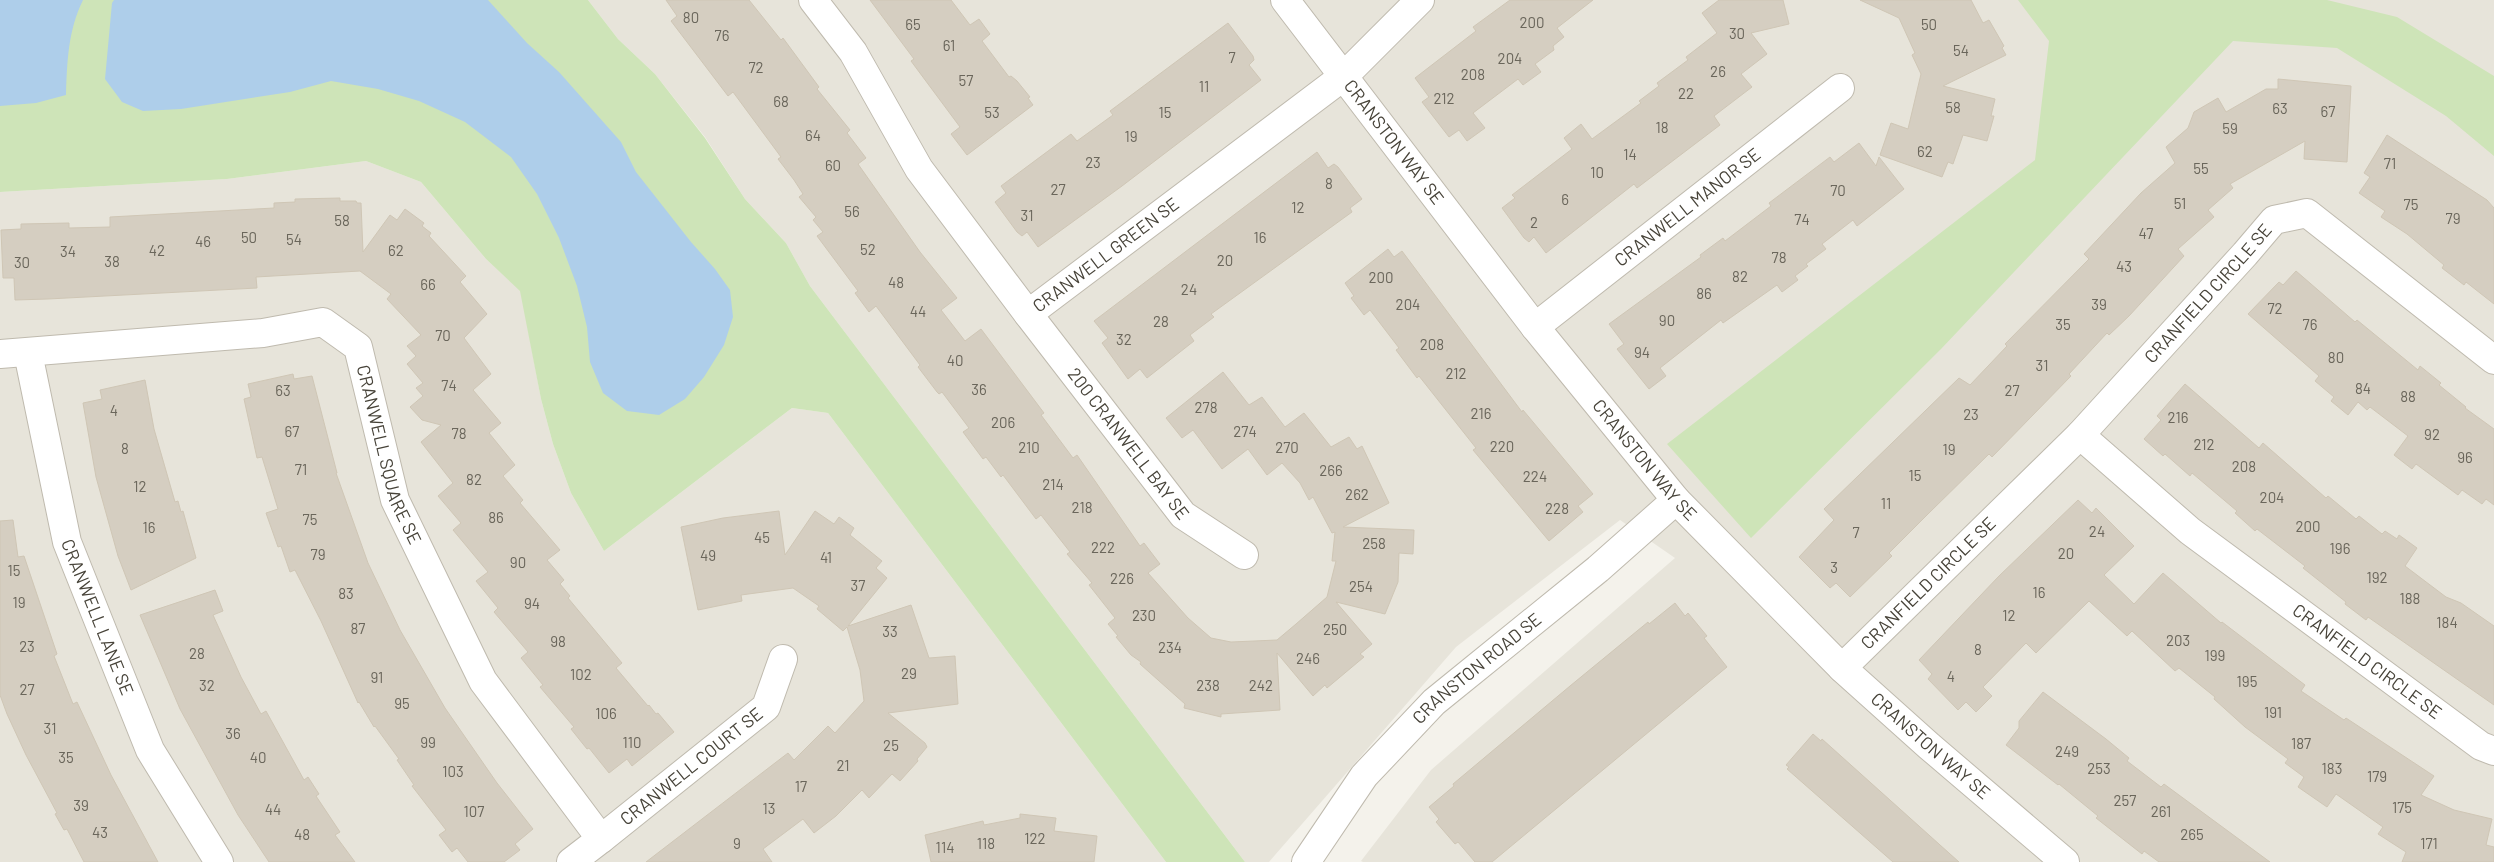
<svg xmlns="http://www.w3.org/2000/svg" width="2494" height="862" viewBox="0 0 2494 862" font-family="Barlow,sans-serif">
<rect width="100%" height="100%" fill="#f4f2eb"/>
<g fill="#e7e4da">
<polygon points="588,0 2494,0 2494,862 1363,862 1361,861 1431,770 1675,558 1620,520 1456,647 1269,862 1245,862 810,286 786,243 745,199 705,137 655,74 618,39"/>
<polygon points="366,161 421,182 486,259 521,291 541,399 553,444 571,493 604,551 792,408 828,413 1166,862 0,862 0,192 227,179"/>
</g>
<g fill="#cee4b8">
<polygon points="0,0 588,0 618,39 655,74 705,138 745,199 786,243 810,286 1245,862 1166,862 828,413 792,408 604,551 571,493 553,444 541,399 520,291 486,259 421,182 366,161 227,179 0,192"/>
<polygon points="2018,0 2327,0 2397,17 2494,76 2494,156 2446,116 2337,48 2233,41 1941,349 1751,538 1667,444 2035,160 2049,41"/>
</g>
<g fill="#aeceea">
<path d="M0 0H83C68 30 67 63 66 95L36 103 0 106Z"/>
<polygon points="114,0 488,0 527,43 559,72 621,142 636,172 691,242 715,269 730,290 733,317 724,345 704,377 685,399 659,415 627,411 603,393 590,362 587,327 577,286 559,238 537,194 511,157 465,122 419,101 378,89 331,81 290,92 181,109 143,111 122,102 105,79 112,3"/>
</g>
<g fill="#d5cec1" stroke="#cfc6b5">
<polygon points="666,0 749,0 781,40 783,38 819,87 817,89 850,130 847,133 866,158 858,164 920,252 957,298 941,310 965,341 981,329 1044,413 1041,415 1073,458 1077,455 1140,546 1144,543 1160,564 1148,573 1188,618 1211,638 1231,642 1277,640 1296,624 1327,597 1336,561 1332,561 1335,532 1332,533 1313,497 1309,500 1300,483 1282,463 1267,475 1248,449 1222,469 1193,430 1182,438 1166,418 1223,372 1249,405 1262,397 1285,427 1304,413 1331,447 1349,437 1357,449 1362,446 1389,503 1343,527 1414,530 1413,554 1399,553 1398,582 1385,614 1336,602 1372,644 1360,654 1364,657 1327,688 1325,685 1313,696 1277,653 1280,710 1221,714 1221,717 1184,708 1185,704 1140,664 1141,662 1131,655 1116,637 1118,636 1108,624 1115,618 1089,585 1092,583 1067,554 1070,552 1041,515 1036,519 1003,475 1001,477 986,457 983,459 963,432 969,428 942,392 939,394 937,392 918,367 920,365 876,306 869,312 855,293 858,291 817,236 823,232 813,220 816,217 799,197 803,194 794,180 778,159 781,157 733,92 728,96 671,21 677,16"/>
<polygon points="870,0 951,0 970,25 979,19 990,34 982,41 1009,77 1011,76 1017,81 1030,97 1028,98 1033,105 967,155 951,134 960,127 911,61 914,59"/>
<polygon points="1510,0 1593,0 1557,28 1564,37 1553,46 1554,50 1535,64 1541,72 1523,85 1518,79 1473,113 1485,128 1467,141 1459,130 1449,137 1422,102 1429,97 1415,78 1476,31 1473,27"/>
<polygon points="1719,0 1783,0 1789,24 1751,33 1767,54 1741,74 1752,87 1714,116 1720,125 1637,188 1634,184 1546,253 1534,237 1529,242 1524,238 1502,208 1515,198 1512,195 1572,149 1564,138 1581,124 1592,139 1641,103 1639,101 1659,86 1657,83 1688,60 1686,57 1717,33 1702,13"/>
<polygon points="1860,0 1971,0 1983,23 1989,20 2004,46 2002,48 2006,55 1943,86 1995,99 1991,116 1994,116 1987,141 1963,135 1953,164 1948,162 1942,177 1880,155 1891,123 1908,129 1921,74 1912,55 1915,53 1899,18"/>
<polygon points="1228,23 1253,56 1254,60 1249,65 1261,80 1122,186 1038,247 1027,232 1022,236 1017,232 995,202 1006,193 1001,186 1071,134 1077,141 1113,115 1110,111"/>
<polygon points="2278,79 2351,86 2347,162 2304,159 2305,141 2230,184 2233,188 2208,210 2214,217 2178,249 2184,256 2129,316 2109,335 2107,333 2069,374 2071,376 1992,457 1989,454 1928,514 1889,553 1892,556 1850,597 1836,583 1830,588 1799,557 1834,520 1824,509 1959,378 1970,385 2007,346 2005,344 2089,259 2084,254 2141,193 2175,163 2166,147 2188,128 2194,112 2218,98 2226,112 2266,89 2278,89"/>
<polygon points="2387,135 2487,200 2494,208 2494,304 2466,282 2464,285 2442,268 2444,265 2407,234 2381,217 2385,211 2359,193 2370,177 2364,173"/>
<polygon points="1859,143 1876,166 1879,157 1904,189 1857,226 1853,220 1822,244 1826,249 1806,264 1808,266 1795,276 1798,280 1782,292 1777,285 1723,323 1721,320 1688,346 1660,368 1666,376 1649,389 1617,349 1624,344 1609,324 1701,257 1700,255 1723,238 1725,241 1771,206 1769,203 1830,157 1834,162"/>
<polygon points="1317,152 1328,168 1334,164 1338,167 1362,199 1350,208 1352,212 1211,314 1214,317 1190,335 1194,341 1147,378 1140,369 1128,379 1102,343 1108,338 1094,321"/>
<polygon points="340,198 340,201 356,201 357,203 361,203 363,252 390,215 397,220 405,209 424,223 422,226 431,233 429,236 466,276 460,282 487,314 464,338 491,374 473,390 501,423 489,433 515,465 503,476 523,500 520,503 560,550 547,560 564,580 560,584 570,596 568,598 622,663 616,668 648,706 649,705 656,714 658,713 674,732 632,766 627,759 609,773 589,748 587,749 571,729 574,727 540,687 543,685 521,658 528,652 494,612 498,608 476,581 488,572 453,530 461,523 438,496 453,483 421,442 441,425 422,420 410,407 423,396 416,388 423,383 407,364 416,356 407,346 421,335 387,299 391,294 360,271 256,277 257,288 48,299 15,300 14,278 3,278 1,230 21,229 21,224 69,223 69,228 110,227 110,217 274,208 274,203 295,202 295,199"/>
<polygon points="1388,249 1394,257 1402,251 1522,412 1523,410 1593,494 1578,506 1583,512 1549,541 1473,450 1476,448 1419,376 1417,378 1396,350 1399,348 1370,310 1364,315 1351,298 1354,296 1345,283"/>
<polygon points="2296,271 2355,322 2357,320 2418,370 2420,366 2441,383 2439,385 2466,407 2465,408 2494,429 2494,505 2486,499 2482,504 2462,490 2458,495 2416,464 2412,469 2394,455 2408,436 2370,407 2367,410 2358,402 2348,415 2331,401 2334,397 2315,381 2319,376 2248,314 2279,282 2283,285"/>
<polygon points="293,374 294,379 312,376 337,473 336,473 368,563 400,630 445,708 497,783 533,829 515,844 520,850 504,862 468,862 457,848 452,852 439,835 446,830 412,786 414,785 397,760 399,759 375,726 374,727 359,702 358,703 321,621 295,570 290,572 281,546 278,547 266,513 278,509 262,457 257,458 244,399 251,397 248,384"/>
<polygon points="145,380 154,429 175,502 178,501 181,512 183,511 196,558 131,590 118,556 96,477 83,403 102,399 100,390"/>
<polygon points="2185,384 2259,448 2263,443 2326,498 2328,496 2356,519 2359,516 2382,534 2385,531 2397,539 2399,535 2417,548 2405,566 2446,597 2461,603 2494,626 2494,705 2368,617 2366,620 2345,604 2346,602 2303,568 2305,566 2257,529 2255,531 2235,513 2237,511 2192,473 2190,476 2165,454 2163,456 2144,439 2161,420 2157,416"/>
<polygon points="2078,500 2092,513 2096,508 2134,546 2104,575 2134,604 2163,573 2221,623 2222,622 2305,685 2301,691 2344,720 2346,718 2434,776 2421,795 2454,810 2492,819 2486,845 2494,847 2494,862 2402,862 2406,852 2378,834 2383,827 2336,794 2327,807 2298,787 2304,777 2285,763 2288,759 2245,727 2214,699 2215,697 2179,668 2175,671 2132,631 2127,636 2089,601 2036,653 2026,643 1983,687 1992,696 1976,712 1966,702 1958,710 1928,679 1932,674 1919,660 1999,576"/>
<polygon points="779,511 785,555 815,511 834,524 839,517 854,528 850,535 882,561 876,568 887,578 848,626 911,605 929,658 955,656 958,704 888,713 925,743 927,747 917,759 918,761 900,781 892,774 869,798 862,790 836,816 814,833 803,819 763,849 772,862 646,862 788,753 794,760 828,726 835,733 864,701 860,670 847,627 843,631 817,609 819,606 793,588 741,595 742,601 698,610 681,527 723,518"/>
<polygon points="13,520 18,557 24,556 57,654 54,656 73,704 77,702 111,775 158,862 84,862 67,829 64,830 55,814 57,813 26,755 7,714 0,695 0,521"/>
<polygon points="215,590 223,611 213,615 241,677 261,714 266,711 304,780 308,777 319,794 316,796 340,832 335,835 355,862 269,862 238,815 180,709 140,615"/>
<polygon points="1675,603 1685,616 1688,613 1707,636 1704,638 1727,667 1492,862 1475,862 1458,842 1455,844 1436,822 1439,819 1429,807 1454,786 1453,784 1570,686 1648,622 1649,624"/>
<polygon points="2043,692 2106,739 2129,758 2127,761 2161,787 2164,784 2270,862 2159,862 2144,851 2142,854 2096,818 2098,816 2059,784 2058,785 2006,745 2019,728 2019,721"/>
<polygon points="1813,734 1821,741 1822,739 1959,862 1893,862 1787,769 1789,767 1786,765"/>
<polygon points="1020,814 1056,818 1054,831 1097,836 1094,862 931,862 925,835 983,821 984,825 1020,818"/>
</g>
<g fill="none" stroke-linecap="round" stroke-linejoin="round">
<defs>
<g id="minor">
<path id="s1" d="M813 0 853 52 919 169 1028 314 1344 76 1420 0"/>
<path id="s2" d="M1285 0 1535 327 1676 500 1842 668 1929 746 2065 862"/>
<path id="s3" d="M1028 314 1183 515 1244 555"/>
<path id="s4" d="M1535 327 1840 88"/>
<path id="s5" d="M28 353 67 542 150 750 219 862"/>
<path id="s6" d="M0 354 263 333 323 322 358 347 395 500 483 681 601 839 571 862"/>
<path id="s7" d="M2080 435 2190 531 2481 746 2494 751"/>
<path id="s8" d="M1842 668 2080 435 2245 254 2274 220 2307 213 2494 360"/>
<path id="s9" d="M601 839 766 707 783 659"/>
<path id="s10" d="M1306 862 1364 776 1434 702 1598 569 1676 500"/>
</g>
</defs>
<use href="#minor" stroke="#bfbaae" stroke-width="30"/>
<use href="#minor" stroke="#fff" stroke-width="28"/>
</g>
<g text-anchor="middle" stroke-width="4" stroke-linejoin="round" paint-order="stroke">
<g font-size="15" fill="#6a665b">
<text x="691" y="23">80</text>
<text x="1532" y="28">200</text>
<text x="913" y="30">65</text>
<text x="1929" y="30">50</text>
<text x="1737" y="39">30</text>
<text x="722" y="41">76</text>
<text x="949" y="51">61</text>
<text x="1961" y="56">54</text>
<text x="1232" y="63">7</text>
<text x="1510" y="64">204</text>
<text x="756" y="73">72</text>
<text x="1718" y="77">26</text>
<text x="1473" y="80">208</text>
<text x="966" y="86">57</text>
<text x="1204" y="92">11</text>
<text x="1686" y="99">22</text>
<text x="1444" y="104">212</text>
<text x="781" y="107">68</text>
<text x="1953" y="113">58</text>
<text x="2280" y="114">63</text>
<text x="2328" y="117">67</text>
<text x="992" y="118">53</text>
<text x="1165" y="118">15</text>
<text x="1662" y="133">18</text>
<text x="2230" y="134">59</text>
<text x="813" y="141">64</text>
<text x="1131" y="142">19</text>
<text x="1925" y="157">62</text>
<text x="1630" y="160">14</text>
<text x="1093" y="168">23</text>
<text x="2390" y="169">71</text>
<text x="833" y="171">60</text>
<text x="2201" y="174">55</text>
<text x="1597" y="178">10</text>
<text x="1329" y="189">8</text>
<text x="1058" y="195">27</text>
<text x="1838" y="196">70</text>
<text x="1565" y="205">6</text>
<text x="2180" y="209">51</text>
<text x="2411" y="210">75</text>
<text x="1298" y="213">12</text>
<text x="852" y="217">56</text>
<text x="1027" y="221">31</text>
<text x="2453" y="224">79</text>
<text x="1802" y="225">74</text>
<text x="342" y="226">58</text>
<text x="1534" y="228">2</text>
<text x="2146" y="239">47</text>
<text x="249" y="243">50</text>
<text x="1260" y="243">16</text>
<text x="294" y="245">54</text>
<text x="203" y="247">46</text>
<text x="868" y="255">52</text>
<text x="157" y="256">42</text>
<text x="396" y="256">62</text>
<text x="68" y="257">34</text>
<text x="1779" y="263">78</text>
<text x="1225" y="266">20</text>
<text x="112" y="267">38</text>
<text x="22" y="268">30</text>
<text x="2124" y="272">43</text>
<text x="1740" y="282">82</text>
<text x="1381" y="283">200</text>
<text x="896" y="288">48</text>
<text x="428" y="290">66</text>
<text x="1189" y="295">24</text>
<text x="1704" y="299">86</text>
<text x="1408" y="310">204</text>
<text x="2099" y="310">39</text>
<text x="2275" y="314">72</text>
<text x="918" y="317">44</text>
<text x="1667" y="326">90</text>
<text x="1161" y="327">28</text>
<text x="2063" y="330">35</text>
<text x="2310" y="330">76</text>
<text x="443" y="341">70</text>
<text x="1124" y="345">32</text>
<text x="1432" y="350">208</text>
<text x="1642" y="358">94</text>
<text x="2336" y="363">80</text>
<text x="955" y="366">40</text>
<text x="2042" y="371">31</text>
<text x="1456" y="379">212</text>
<text x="449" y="391">74</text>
<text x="2363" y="394">84</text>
<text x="979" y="395">36</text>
<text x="283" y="396">63</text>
<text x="2012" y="396">27</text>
<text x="2408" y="402">88</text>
<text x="1206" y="413">278</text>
<text x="114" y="416">4</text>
<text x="1481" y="419">216</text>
<text x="1971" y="420">23</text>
<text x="2178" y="423">216</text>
<text x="1003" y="428">206</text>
<text x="292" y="437">67</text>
<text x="1245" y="437">274</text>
<text x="459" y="439">78</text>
<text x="2432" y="440">92</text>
<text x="2204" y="450">212</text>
<text x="1502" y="452">220</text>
<text x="1029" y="453">210</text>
<text x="1287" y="453">270</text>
<text x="125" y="454">8</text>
<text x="1949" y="455">19</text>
<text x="2465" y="463">96</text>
<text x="2244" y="472">208</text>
<text x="301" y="475">71</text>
<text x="1331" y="476">266</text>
<text x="1915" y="481">15</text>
<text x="1535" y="482">224</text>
<text x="474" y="485">82</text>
<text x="1053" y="490">214</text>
<text x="140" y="492">12</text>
<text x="1357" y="500">262</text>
<text x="2272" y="503">204</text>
<text x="1886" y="509">11</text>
<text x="1082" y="513">218</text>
<text x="1557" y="514">228</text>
<text x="496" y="523">86</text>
<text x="310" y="525">75</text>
<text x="2308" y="532">200</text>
<text x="149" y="533">16</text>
<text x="2097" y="537">24</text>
<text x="1856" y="538">7</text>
<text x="762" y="543">45</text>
<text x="1374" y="549">258</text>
<text x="1103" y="553">222</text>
<text x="2340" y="554">196</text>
<text x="2066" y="559">20</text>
<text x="318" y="560">79</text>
<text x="708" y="561">49</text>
<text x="826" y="563">41</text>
<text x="518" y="568">90</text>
<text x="1834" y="573">3</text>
<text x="14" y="576">15</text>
<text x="2377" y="583">192</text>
<text x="1122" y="584">226</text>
<text x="858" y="591">37</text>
<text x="1361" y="592">254</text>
<text x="2039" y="598">16</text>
<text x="346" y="599">83</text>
<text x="2410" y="604">188</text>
<text x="19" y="608">19</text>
<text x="532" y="609">94</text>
<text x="1144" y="621">230</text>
<text x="2009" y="621">12</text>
<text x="2447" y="628">184</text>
<text x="358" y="634">87</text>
<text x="1335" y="635">250</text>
<text x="890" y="637">33</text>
<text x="2178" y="646">203</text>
<text x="558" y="647">98</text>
<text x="27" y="652">23</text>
<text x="1170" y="653">234</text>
<text x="1978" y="655">8</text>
<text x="197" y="659">28</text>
<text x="2215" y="661">199</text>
<text x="1308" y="664">246</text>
<text x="909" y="679">29</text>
<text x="581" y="680">102</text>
<text x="1951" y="682">4</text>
<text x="377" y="683">91</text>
<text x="2247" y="687">195</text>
<text x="207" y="691">32</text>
<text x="1208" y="691">238</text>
<text x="1261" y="691">242</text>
<text x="27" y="695">27</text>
<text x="402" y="709">95</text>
<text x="2273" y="718">191</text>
<text x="606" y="719">106</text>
<text x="50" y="734">31</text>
<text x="233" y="739">36</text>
<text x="428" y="748">99</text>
<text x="632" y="748">110</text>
<text x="2301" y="749">187</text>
<text x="891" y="751">25</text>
<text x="2067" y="757">249</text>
<text x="66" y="763">35</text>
<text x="258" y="763">40</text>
<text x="843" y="771">21</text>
<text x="2099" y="774">253</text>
<text x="2332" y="774">183</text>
<text x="453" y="777">103</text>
<text x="2377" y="782">179</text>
<text x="801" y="792">17</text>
<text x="2125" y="806">257</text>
<text x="81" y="811">39</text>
<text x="2402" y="813">175</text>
<text x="769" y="814">13</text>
<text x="273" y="815">44</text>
<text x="474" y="817">107</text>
<text x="2161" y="817">261</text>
<text x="100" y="838">43</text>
<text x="302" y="840">48</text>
<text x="2192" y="840">265</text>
<text x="1035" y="844">122</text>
<text x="737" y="849">9</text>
<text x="986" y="849">118</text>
<text x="2429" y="849">171</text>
<text x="945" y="853">114</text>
</g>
<g font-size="18" fill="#474339" stroke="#fff">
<text dy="6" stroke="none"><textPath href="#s2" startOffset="179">CRANSTON WAY SE</textPath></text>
<text dy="6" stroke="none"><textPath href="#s4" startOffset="194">CRANWELL MANOR SE</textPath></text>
<text dy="6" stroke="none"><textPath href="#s1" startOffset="479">CRANWELL GREEN SE</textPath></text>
<text dy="6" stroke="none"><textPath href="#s8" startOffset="524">CRANFIELD CIRCLE SE</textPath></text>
<text dy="6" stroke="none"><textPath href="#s3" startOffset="164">200 CRANWELL BAY SE</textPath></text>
<text dy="6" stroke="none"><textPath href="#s6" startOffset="480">CRANWELL SQUARE SE</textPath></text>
<text dy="6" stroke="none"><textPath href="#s2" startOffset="584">CRANSTON WAY SE</textPath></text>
<text dy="6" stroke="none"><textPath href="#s8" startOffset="121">CRANFIELD CIRCLE SE</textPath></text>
<text dy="6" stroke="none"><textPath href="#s5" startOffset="274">CRANWELL LANE SE</textPath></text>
<text dy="6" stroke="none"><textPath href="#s7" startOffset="366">CRANFIELD CIRCLE SE</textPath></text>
<text dy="6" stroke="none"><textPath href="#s10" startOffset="260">CRANSTON ROAD SE</textPath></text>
<text dy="6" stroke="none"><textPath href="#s2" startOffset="989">CRANSTON WAY SE</textPath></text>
<text dy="6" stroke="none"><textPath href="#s9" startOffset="116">CRANWELL COURT SE</textPath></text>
</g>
</g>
</svg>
